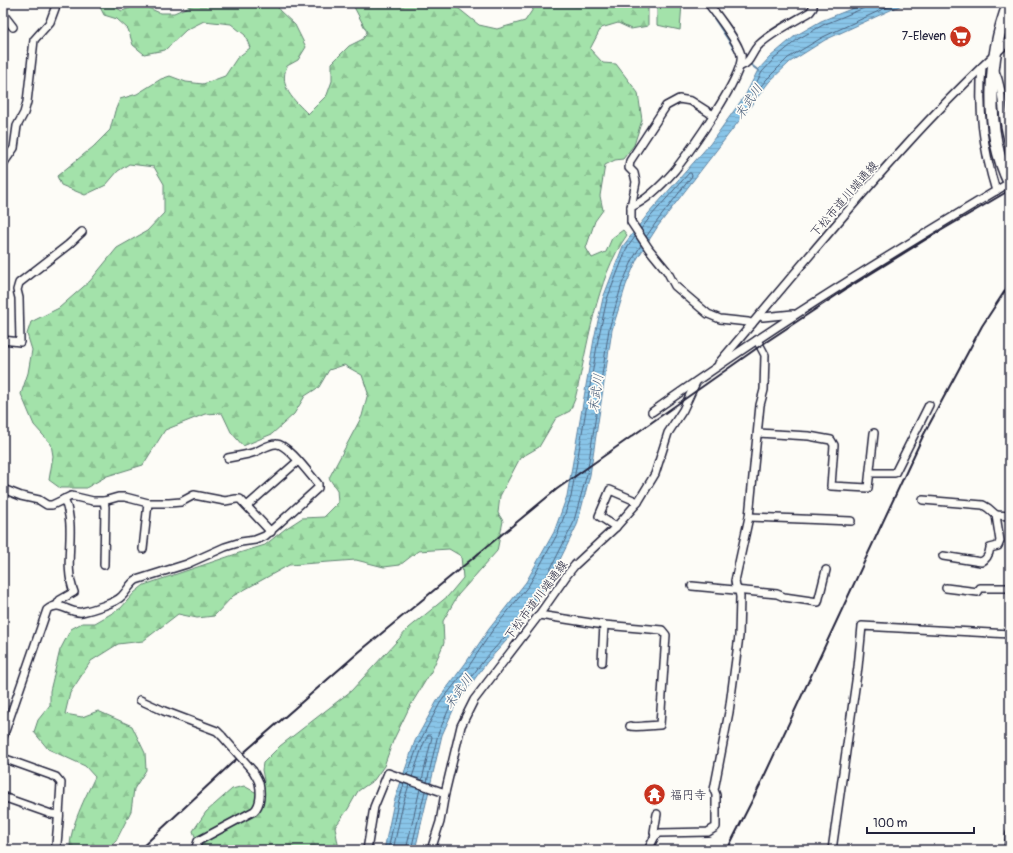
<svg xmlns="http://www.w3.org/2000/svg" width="1013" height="853" viewBox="0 0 1013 853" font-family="Pangolin,'Klee One',sans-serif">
<defs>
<pattern id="forest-firs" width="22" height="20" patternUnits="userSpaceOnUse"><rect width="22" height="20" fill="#a3e2aa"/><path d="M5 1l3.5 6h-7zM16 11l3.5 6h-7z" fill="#8cc293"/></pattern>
<pattern id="water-rules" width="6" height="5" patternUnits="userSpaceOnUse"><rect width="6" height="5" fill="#89c5e8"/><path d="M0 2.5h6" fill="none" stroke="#76a9c8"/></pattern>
</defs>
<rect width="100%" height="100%" fill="#fdfcf7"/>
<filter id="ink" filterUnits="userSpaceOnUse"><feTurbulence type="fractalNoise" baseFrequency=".025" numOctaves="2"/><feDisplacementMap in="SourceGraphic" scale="8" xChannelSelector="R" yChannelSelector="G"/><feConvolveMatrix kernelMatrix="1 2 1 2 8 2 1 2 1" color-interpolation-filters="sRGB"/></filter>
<g filter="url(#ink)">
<path fill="url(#forest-firs)" stroke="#628272" d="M98 3H108L122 11 135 6H144L160 13H174L197 3H277L279 10 295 25 306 47 298 60 287 66C278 87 294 100 308 114L327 95 332 81V63L349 46 363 39 367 32 352 3H441L458 8 479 25 497 29 525 21 537 3H648V26L631 29 618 23 601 28 590 49 603 63 616 64 638 93 642 120 634 145 623 159 615 160 605 165 600 196 603 210 595 221 586 248 592 258 606 252 612 238 623 230 627 235C595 280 588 347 575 399L570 411 556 418 539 447 520 458 500 496 498 513 503 521 497 551 458 595 443 621 444 643 432 670 409 708 393 741 384 766 374 780 358 791 348 809 335 827 338 844 343 850H200L193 831 206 812 232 789 244 786 255 792 263 788 264 780 262 770 263 763 280 746 351 691 409 628 448 596 463 578 461 556 449 549 418 551 400 565 384 567 356 560 289 565 233 596 214 616 197 618 178 614 143 641 118 644 91 661 70 693 65 714 82 717 98 711 132 726 145 753 146 770 134 789 131 811 116 841 106 850H70C69 828 86 796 95 777L85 766 48 749 34 732 38 720 50 705V691L60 650 71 629 82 623H95L121 608 134 593 144 585 239 553 265 545 285 529 302 518 324 517 338 503 337 490 329 478 362 416 368 393 362 375 344 365 329 370 319 387 305 396 294 414 272 434 243 446 231 432 222 413 205 414 165 430 143 465 107 476 86 488H60L49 480 53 456 51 444 34 425 21 394 28 373 32 350 27 334 31 322 59 308 90 281 117 248 147 231 164 213V184L154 167 129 164 118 171 106 185 85 195 61 185 57 176 93 147 110 130 115 111 120 99 137 94 161 79 170 76 186 82 203 84 225 76 237 58 250 48 245 35 231 24 204 21 186 30 165 50 144 54 133 45 128 29 117 19 104 15Z"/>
<polygon fill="#a3e2aa" stroke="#628272" points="657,3 682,3 680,30 657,25"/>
<polygon fill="url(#water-rules)" stroke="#6084a3" points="866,3 906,3 825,40 790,62 769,82 658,226 637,259 626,285 612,330 590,475 577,525 546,588 516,630 487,662 455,706 442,735 415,850 384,850 394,802 415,741 437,701 465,664 489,629 526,582 554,532 567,496 594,339 603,298 623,246 648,214 710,144 746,94 758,70 770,57 795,36 821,21"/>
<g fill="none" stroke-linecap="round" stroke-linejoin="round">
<g stroke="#4b6380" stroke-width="1">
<polyline points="866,3 864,8 823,25 798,39 773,60 762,72 751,93 751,95 754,95 766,80 788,58 823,37 896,3"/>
<polyline points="641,229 651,216 689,173 691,173 692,176 655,224 646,237"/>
<polyline points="407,775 419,743 440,703 469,666 492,631 529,585 558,533 571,497 598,340 607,299 627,248 635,237"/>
<polyline points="412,777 423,745 428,735 431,735 432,737 422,780"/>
<polyline points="427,782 438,734 451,704 484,660 513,628 542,586 573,524 587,474 609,329 622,284 634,257 641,245"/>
<polyline points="388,850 398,803 404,784"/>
<polyline points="393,850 403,804 409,785"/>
<polyline points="406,850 420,789"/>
<polyline points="411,850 425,791"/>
</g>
<g stroke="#6084a3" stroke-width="2">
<polyline points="704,3 737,53"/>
<polyline points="742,58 759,71"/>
</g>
<defs>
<g id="minor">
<path d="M708 3C717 15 738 41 741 55 745 75 689 152 675 170 663 184 647 200 631 207V222L649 249 667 271 675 286 708 314 720 319 748 322 752 324"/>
<polyline points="3,14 13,27"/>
<path d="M741 66C750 63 751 54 757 47 767 35 795 21 810 12L813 8V3"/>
<path d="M982 67C978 109 984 152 996 191"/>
<path d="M994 69C1002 86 1002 101 1004 119 1005 129 1008 138 1010 148"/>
<polyline points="3,164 14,148 17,126 24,113 27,102 34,40 50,22 57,3"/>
<polyline points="631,207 636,182 634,173 629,168 630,161 666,106 679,99 691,101 713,115"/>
<polyline points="760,315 763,317 793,314 794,315"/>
<polyline points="3,340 20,342 19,298 17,290 19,283 68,245 82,232"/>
<path d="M718 366 719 363C781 290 841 216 906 145 939 108 974 74 1010 40"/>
<path d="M652 412C699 379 747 346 795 315 864 270 934 228 1004 186"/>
<polyline points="758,433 809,436 831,440 834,445 831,486 868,488 874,433"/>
<polyline points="870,473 895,473 929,405"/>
<polyline points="3,489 21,496 39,500 47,505 52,505 71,496 76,497 93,501 104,501 118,497 125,497 148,503 169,503 181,502 194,495 225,501 236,499 240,499 271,532"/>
<path d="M923 500 983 505 988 508 996 515 1000 541 998 546 990 548C989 555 987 559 981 562L943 556"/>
<polyline points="104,501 105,507 104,565"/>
<polyline points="247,506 298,461"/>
<polyline points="996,515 1010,516"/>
<polyline points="749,517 851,521"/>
<polyline points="616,527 599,516 610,490 638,502"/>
<polyline points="143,549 148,503"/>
<polyline points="692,586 777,594 784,597 818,602 826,570"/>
<polyline points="946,588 978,592 980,588 1010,588"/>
<path d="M57 605 60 600 74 592C62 562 78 529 64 499"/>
<path d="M539 615 604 625 662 630 666 635 660 725C652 725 636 728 630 726"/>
<polyline points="602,662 604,625"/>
<polyline points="140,700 164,711 217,731 222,736"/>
<path d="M3 737 47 610C60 599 68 614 82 612 91 610 116 603 122 596 127 591 130 584 136 580L187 564 225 547 241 542 255 540 265 536 318 488V484C310 475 287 443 276 444 269 444 262 449 255 452 247 455 237 456 228 458"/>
<polyline points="3,758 56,777 61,783 59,815 51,814 3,797"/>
<polyline points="655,836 660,833 708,832 716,827 716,795 714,790 729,712 739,636 740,597 739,591 736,587 735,581 749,517 760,405 764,390 765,355 757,340"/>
<path d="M195 850 198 841 254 811C261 805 261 792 259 783 258 779 255 775 253 771"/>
<polyline points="367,850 374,807 388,773 445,793"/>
<polyline points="431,850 440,822 445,793 461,726 474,700 539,615 567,575 575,565 616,527 638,502 655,474 668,433 683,410 696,382"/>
<polyline points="648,850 655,836 654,832 657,814"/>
<polyline points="832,850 858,667 862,626 1010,634"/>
<polyline points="1008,850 1010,834"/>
</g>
<polyline id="tertiary" points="56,850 59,815"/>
<path id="primary" d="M1009 3C988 56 984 132 1010 184"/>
</defs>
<use href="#minor" stroke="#22223b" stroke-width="10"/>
<use href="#tertiary" stroke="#22223b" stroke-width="11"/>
<use href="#primary" stroke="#22223b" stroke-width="14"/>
<use href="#minor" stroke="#fdfcf7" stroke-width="7"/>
<use href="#tertiary" stroke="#fdfcf7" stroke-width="8"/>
<use href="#primary" stroke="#fdfcf7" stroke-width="11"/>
<g stroke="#22223b" stroke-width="2">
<polyline points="139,850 232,763 359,652 557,489 760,346 846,289 925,240 1010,190"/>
<polyline points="727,850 760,785 923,436 982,326 1010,283"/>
</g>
<defs>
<polyline id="minor-bridge" points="222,736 253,771"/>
</defs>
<use href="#minor-bridge" stroke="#22223b" stroke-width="10" stroke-linecap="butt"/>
<use href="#minor-bridge" stroke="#fdfcf7" stroke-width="7"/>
</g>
</g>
<defs>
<symbol id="supermarket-disc" viewBox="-11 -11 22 22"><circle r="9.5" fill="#c8321e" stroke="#fdfcf7"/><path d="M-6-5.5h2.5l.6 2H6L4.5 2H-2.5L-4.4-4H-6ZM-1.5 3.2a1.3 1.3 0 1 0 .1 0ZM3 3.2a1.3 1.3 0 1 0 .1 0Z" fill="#fff"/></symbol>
<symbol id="temple-disc" viewBox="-11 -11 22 22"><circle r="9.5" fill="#c8321e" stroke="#fdfcf7"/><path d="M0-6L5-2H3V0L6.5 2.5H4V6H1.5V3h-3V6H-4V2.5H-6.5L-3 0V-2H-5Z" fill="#fff"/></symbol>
</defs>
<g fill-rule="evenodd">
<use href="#supermarket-disc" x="948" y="24" width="25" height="25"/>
<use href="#temple-disc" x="642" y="782" width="25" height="25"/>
</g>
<g text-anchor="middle" stroke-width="3.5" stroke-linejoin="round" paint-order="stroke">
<g font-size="12" fill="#22223b" stroke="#fdfcf7" text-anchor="end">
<text x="946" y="40">7-Eleven</text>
<text x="670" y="799" text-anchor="start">福円寺</text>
</g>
<g font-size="12" fill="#22223b" stroke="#fdfcf7">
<text transform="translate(844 199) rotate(-49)" y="4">下松市道川端通線</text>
<text transform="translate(536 600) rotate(-53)" y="4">下松市道川端通線</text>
</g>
<g font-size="13" font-style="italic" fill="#465b78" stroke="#fdfcf7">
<text transform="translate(748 101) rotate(-56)" y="5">末武川</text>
<text transform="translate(595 393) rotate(-81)" y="5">末武川</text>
<text transform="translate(458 691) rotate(-54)" y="5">末武川</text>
</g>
</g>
<rect width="1013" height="853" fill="none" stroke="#fdfcf7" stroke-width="16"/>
<rect x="8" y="8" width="997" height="837" fill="none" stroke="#22223b" stroke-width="1.5" filter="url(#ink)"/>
<path d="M867 827v6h107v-6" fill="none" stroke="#22223b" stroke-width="2"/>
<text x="873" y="827" font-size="12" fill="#22223b" stroke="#fdfcf7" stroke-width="3" paint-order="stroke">100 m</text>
</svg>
